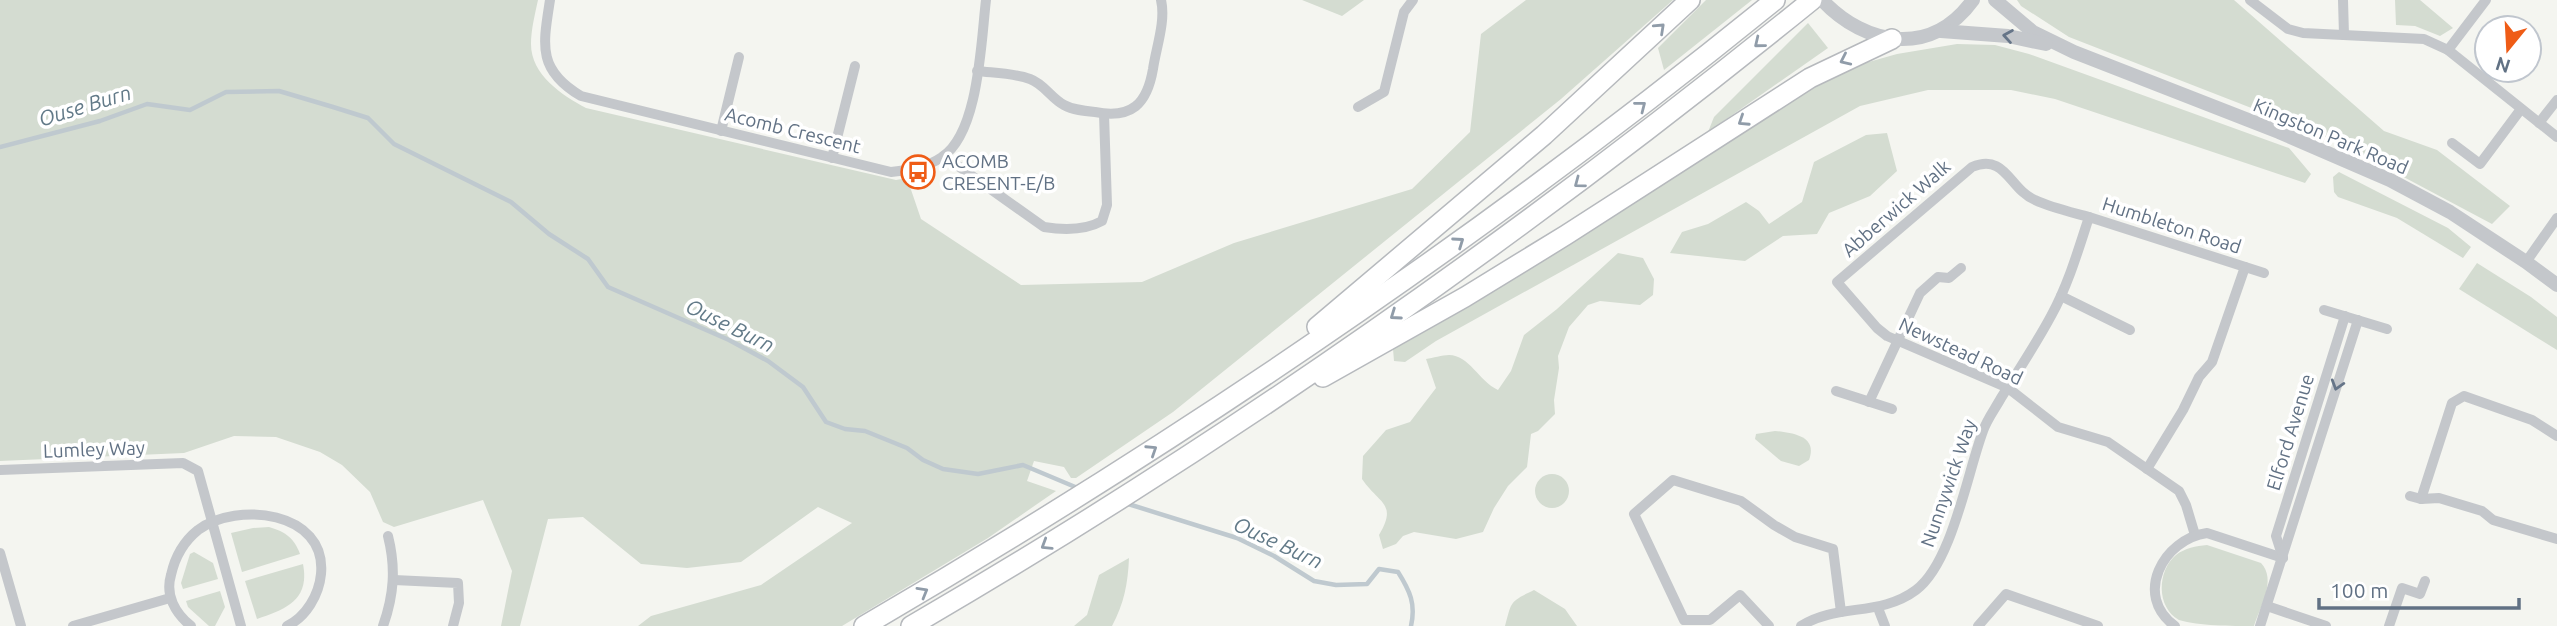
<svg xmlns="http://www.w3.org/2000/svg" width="2557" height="626" viewBox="0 0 2557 626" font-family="Ubuntu,sans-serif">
<rect width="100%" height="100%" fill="#f4f5f0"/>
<g fill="#d4dcd1">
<path d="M0 0H538C535 14 531 30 531 44 531 75 562 95 586 108L896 180 907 178 921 219 1021 285 1142 282 1234 243 1412 189 1470 132 1481 34 1526 0H1673L1561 99 1173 412 1076 478H1071L1064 467 1034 461 1027 481 1056 491 988 538 842 626H638L651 616 761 585 852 523 818 507 741 562 687 568 641 564 583 517 548 519 520 626H501L512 571 483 500 394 527 383 522 370 492 342 465 320 452 276 437 234 436 184 453 0 461Z"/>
<polygon points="1302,0 1364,0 1342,16"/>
<polygon points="1706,0 1752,0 1664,70 1658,48"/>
<polygon points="2017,0 2234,0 2384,131 2437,150 2510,206 2492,224 2336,141 2069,37 2021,6"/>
<polygon points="2395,0 2420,0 2453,28 2440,36 2415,26 2396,25"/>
<polygon points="1808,23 1828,48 1708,132 1714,117"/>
<polygon points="1957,44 1995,45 2029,54 2289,148 2311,174 2305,183 2055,99 2011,90 1928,90 1860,106 1436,341 1405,362 1394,361 1393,349 1793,97 1851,67 1897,54"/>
<polygon points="1887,133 1897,171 1870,196 1829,213 1817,234 1783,236 1745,261 1670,253 1682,232 1708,224 1746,202 1759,211 1769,224 1802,202 1814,162 1866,135"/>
<polygon points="2339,172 2448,228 2471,247 2463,258 2397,218 2338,197 2334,192 2333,177"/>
<path d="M1618 253 1643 258 1654 279 1653 295 1640 305 1600 301 1588 305 1569 327 1558 356 1559 368 1554 400 1555 414 1538 431 1531 434 1527 467 1508 486 1494 508 1483 532 1456 539 1414 532 1403 536 1396 544 1383 549 1379 535C1398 503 1379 504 1362 479L1363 456 1386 430 1410 422 1436 388 1426 359C1433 358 1442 355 1449 355 1469 355 1479 381 1498 390L1511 371 1524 335 1557 309Z"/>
<polygon points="2477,263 2531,297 2557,317 2557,350 2459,289"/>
<path d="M1775 431C1793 433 1818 436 1809 460L1799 466 1781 461 1755 439 1756 434Z"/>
<circle cx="1552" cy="491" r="17"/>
<path d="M269 527C286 532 294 538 300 554L242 572 231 533 253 528Z"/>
<path d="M2207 545 2261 563C2277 580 2260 607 2254 626 2231 626 2199 626 2179 620 2156 607 2157 571 2176 555 2185 548 2196 546 2207 545Z"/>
<polygon points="194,552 213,563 218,579 183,589 181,583 190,554"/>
<path d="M1129 558C1128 583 1124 604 1112 626H1074L1087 615 1099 575Z"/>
<path d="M303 564C310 600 286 609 257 619L245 581Z"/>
<path d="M1534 590 1565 609 1577 626H1505C1512 601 1509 602 1534 590Z"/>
<polygon points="220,591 225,607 215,626 209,626 188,607 186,601"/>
</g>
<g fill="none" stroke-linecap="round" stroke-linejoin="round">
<g stroke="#bfc9cf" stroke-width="4.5">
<polyline points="0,147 100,121 147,104 190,110 226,92 279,91 333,107 368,118 394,144 511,202 549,234 588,259 608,287 729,340 768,361 803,387 826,422 845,429 865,431 907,448 923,460 943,469 978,474 1023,465 1080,489"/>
<path d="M1125 503 1237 538 1274 556 1314 581 1336 585 1367 584 1379 569 1398 572C1410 591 1416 604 1411 626"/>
</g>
<defs>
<g id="trunk">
<polyline points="1317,327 1544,135 1690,0"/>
<polyline points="1323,377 1465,297 1566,235 1810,78 1892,39"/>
<path d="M864 626C1183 440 1488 233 1775 0"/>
<path d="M911 626C1228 442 1527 231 1812 0"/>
</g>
</defs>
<use href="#trunk" stroke="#b6b9bd" stroke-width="22"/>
<g stroke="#c4c7cb" stroke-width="10">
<path d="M550 0C543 45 537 70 581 96L891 172C909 170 926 168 942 157 979 133 981 41 986 0"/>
<polyline points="2250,0 2288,29 2303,33 2424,39 2448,50 2557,137"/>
<polyline points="2343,0 2344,35"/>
<polyline points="2448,50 2486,0"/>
<path d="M977 71C994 73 1014 73 1030 79 1044 84 1051 98 1064 105 1073 110 1084 111 1095 112 1132 119 1147 104 1153 69 1156 48 1166 21 1161 0"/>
<polyline points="1358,107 1384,92 1404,12 1413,0"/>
<polyline points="2539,123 2557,100"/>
<polyline points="721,131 739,57"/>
<polyline points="2452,143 2480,164 2521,109"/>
<path d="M944 156 1044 227C1063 230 1086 230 1102 221L1107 205 1104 114"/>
<polyline points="832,158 855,66"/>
<path d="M2089 217C2071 212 2052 208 2035 200 2009 189 2006 153 1972 167L1837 282 1877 328 1887 336 2008 388 2058 427 2108 442 2179 491 2186 505 2195 535"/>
<polyline points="2526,262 2557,218"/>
<polyline points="2061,296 2130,330"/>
<polyline points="2324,310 2387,329"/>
<polyline points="1836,391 1892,409"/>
<polyline points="1869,402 1920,293 1938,277 1949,278 1961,268"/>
<polyline points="2147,469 2183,410 2199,377 2212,362 2245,267"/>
<polyline points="0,470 183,463 198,471 241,626"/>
<polyline points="2410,496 2421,499 2439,498 2482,511 2493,520 2557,539"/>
<polyline points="2421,499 2452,403 2464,396 2532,420 2557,436"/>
<polyline points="0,553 21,626"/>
<polyline points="2283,558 2276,536 2345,316"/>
<polyline points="394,580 458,583 459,603 453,626"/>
<polyline points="2267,606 2326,626"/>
<polyline points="1878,608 1885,626"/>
<polyline points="73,626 170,598"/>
<path d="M191 626C175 613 165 595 171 575 175 557 183 542 198 530 237 501 327 511 321 574 319 595 306 617 287 626"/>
<path d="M383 626C394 595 396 568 388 536"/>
<polyline points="1769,626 1740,595 1710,620 1684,620 1634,514 1673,480 1741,501 1774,525 1795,537 1833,549 1841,612"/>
<path d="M1801 626C1837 603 1880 617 1916 590 1952 563 1967 474 1983 431 1987 419 1995 409 2001 398 2018 371 2036 344 2051 316 2068 285 2078 251 2089 217L2264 273"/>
<polyline points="1978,626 2006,594 2098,626"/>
<path d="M2175 626C2133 596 2163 539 2207 533L2283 558"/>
<polyline points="2260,626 2358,320"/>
<polyline points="2389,626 2402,588 2420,594 2425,581"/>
</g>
<g stroke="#c4c7cb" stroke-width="14">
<path d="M1822 0C1866 47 1932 57 1973 0"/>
<polyline points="1995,0 2033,32 2074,52 2279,132 2390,180 2450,212 2526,262 2557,285"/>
<polyline points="1941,31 2008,36 2046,44"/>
</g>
<use href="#trunk" stroke="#fff" stroke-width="19"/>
</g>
<defs><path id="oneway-chevron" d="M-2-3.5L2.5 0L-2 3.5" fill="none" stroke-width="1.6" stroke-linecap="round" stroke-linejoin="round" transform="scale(1.75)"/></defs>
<g stroke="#909ca9">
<use href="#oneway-chevron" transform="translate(1660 28) rotate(-43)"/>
<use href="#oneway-chevron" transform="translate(1759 43) rotate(141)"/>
<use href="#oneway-chevron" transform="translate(1845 60) rotate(155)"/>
<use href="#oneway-chevron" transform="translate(1641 106) rotate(-38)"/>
<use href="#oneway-chevron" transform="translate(1743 121) rotate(147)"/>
<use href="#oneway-chevron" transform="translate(1579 183) rotate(143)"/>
<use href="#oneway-chevron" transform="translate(1459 242) rotate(-35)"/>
<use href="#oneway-chevron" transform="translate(1395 315) rotate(145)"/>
<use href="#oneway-chevron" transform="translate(1152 450) rotate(-33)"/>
<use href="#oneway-chevron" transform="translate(1046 545) rotate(148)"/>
<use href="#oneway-chevron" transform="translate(923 592) rotate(-30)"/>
</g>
<g stroke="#667588">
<use href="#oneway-chevron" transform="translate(2008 36) rotate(-171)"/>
<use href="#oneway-chevron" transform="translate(2337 385) rotate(107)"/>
</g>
<defs>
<symbol id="bus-ring" viewBox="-11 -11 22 22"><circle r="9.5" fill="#fff" stroke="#ef5c16" stroke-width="1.5"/><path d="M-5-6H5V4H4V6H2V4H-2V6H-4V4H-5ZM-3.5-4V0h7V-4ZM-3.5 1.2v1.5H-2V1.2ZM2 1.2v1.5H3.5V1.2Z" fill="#ef5c16"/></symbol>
</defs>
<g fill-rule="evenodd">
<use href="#bus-ring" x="899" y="153" width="38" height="38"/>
</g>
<g text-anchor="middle" stroke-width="7" stroke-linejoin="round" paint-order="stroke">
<g font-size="19" fill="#617184" stroke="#fff">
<text transform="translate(793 130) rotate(14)" y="7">Acomb Crescent</text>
<text transform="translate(2331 136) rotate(23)" y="7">Kingston Park Road</text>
<text transform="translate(1896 208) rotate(-41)" y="7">Abberwick Walk</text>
<text transform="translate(2172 225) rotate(18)" y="7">Humbleton Road</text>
<text transform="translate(1961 351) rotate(25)" y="7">Newstead Road</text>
<text transform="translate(2290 432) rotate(-73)" y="7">Elford Avenue</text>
<text transform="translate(94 449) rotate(-2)" y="7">Lumley Way</text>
<text transform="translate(1948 483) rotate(-71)" y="7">Nunnywick Way</text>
</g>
<g font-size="19" fill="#617184" stroke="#fff" text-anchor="start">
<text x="942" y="168">ACOMB<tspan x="942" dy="22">CRESENT-E/B</tspan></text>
</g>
<g font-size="21" font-style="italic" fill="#627a88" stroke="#fff">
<text transform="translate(85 106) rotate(-17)" y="7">Ouse Burn</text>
<text transform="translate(730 326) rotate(26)" y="7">Ouse Burn</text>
<text transform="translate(1278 543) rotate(25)" y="7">Ouse Burn</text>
</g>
</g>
<g transform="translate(2508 49) rotate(198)"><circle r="33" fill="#ffffff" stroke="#c0c6ce" stroke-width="2"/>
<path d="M0-5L12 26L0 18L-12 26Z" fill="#ef5c16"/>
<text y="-10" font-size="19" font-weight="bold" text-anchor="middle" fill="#617184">N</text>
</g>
<path d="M2319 598v10h200v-10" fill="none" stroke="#617184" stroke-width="3.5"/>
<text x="2330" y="598" font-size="21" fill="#617184" stroke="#ffffff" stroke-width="5" paint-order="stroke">100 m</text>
</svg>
